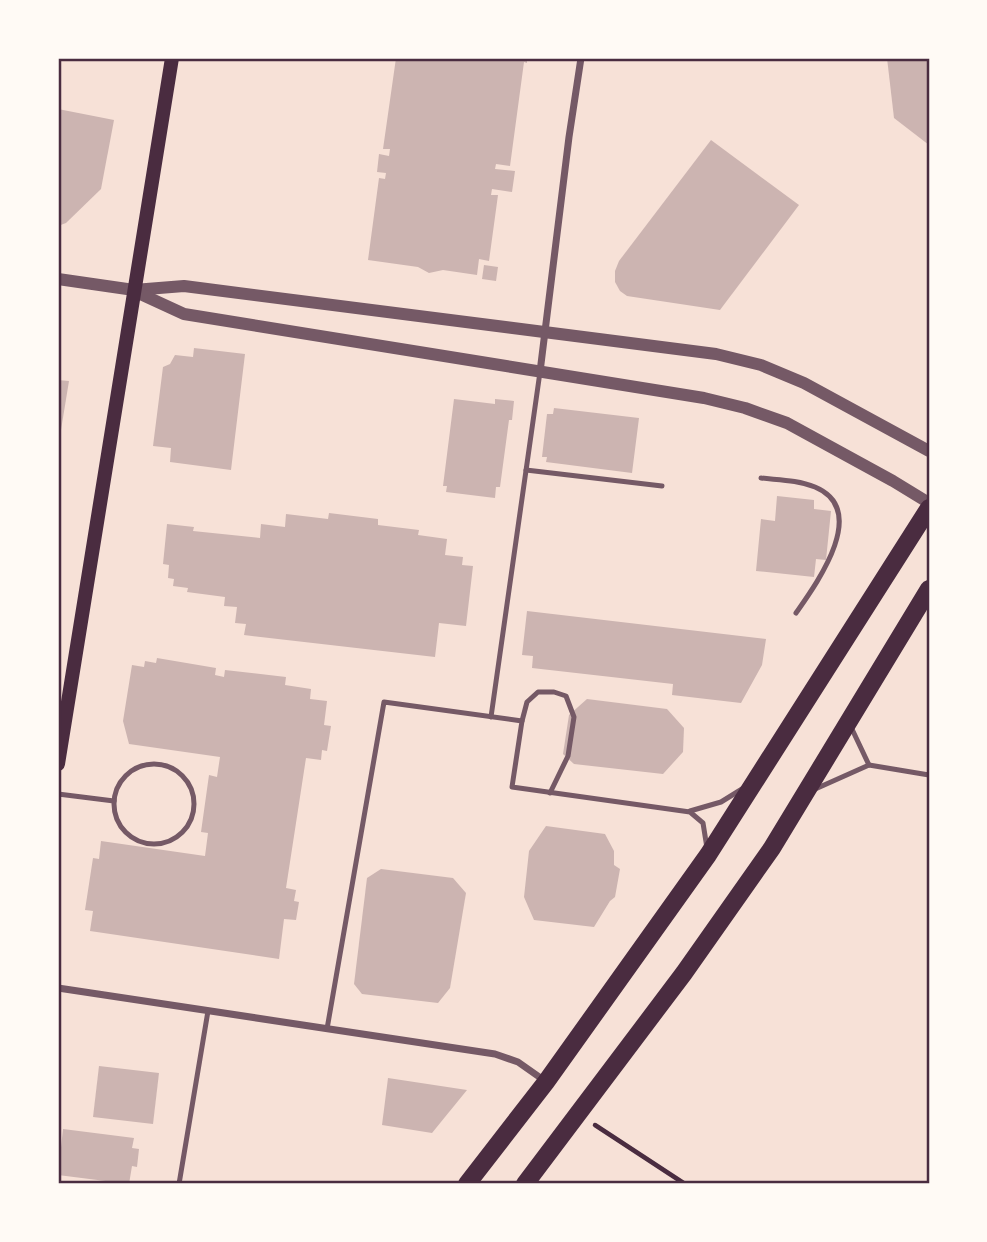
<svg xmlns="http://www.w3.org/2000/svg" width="987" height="1242" viewBox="0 0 987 1242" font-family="'Archivo Narrow',sans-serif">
<rect width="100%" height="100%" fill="#f7e1d7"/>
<g fill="#ccb4b1">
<polygon points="396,58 527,58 527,63 524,62 510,166 496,164 495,169 515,171 512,192 492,189 491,195 498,195 489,261 479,259 477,275 443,270 429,273 418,267 368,260 379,178 385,179 386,173 377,172 379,154 389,156 390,149 383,149"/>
<polygon points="887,58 929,58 929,145 894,118"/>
<polygon points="58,109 114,120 101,189 66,223 58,226"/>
<polygon points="711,140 799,205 720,310 627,296 620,291 615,282 615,271 619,261"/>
<polygon points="484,265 498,267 496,281 482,279"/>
<polygon points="194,348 245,354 231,470 170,462 171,448 153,446 163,367 170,364 175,355 193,357"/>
<polygon points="58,380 69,381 59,442 58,442"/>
<polygon points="454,399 495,404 495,399 514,401 512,420 509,420 500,487 496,487 495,498 446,492 447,486 443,486"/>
<polygon points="554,408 639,418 632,473 546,462 547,457 542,457 547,414 553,414"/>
<polygon points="777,496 814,500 814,509 831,511 826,560 816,559 814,577 756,571 761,519 775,521"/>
<polygon points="329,513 378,519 378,525 419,530 418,535 447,539 445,555 463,557 462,565 473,566 466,626 439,623 435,657 244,635 246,624 235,623 237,607 224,606 225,597 187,592 188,588 173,586 174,579 168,578 169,565 163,564 167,524 194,527 193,531 260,538 261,524 285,527 286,514 328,519"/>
<polygon points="527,611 766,639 762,665 741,703 672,695 673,684 532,668 533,656 522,655"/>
<polygon points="157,658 216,668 215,675 224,677 225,670 286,677 285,685 311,689 310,699 327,701 324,725 331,726 327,751 322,750 321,760 306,758 286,888 296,890 294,901 299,902 296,920 284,919 279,959 90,931 93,911 85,910 93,858 99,859 101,841 205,856 208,833 201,832 209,775 217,777 220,757 129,744 123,721 132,665 144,667 145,661 156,663"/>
<polygon points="587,699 667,709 684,728 683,752 663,774 574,764 563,754 569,715"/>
<polygon points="546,826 605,834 614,851 614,865 620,869 615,897 610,901 594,927 534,920 524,897 529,851"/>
<polygon points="381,869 453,878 466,893 450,988 438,1003 362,994 354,984 367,878"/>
<polygon points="99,1066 159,1073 153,1124 93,1117"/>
<polygon points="388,1078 467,1090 432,1133 382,1125"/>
<polygon points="63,1129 134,1138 132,1148 139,1149 137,1167 132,1166 129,1184 58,1175"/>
</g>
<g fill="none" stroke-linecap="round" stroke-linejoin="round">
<polyline stroke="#4a2c40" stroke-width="4.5" points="595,1125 685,1184"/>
<g stroke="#755966" stroke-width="5">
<polyline points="526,470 662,486"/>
<path d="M761 478C779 480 798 480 815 487 870 510 817 583 796 613"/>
<polyline points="491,717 540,372"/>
<polyline points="522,721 527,702 538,692 554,692 566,696 574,717 568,756 550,793"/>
<polyline points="851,727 869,765"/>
<circle cx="154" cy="804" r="40"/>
<polyline points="813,790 869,765 929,775"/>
<polyline points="58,794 114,801"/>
<polyline points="690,811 721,802 742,789"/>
<polyline points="327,1029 384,702 522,721 512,787 690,812 703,823 707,848"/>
<polyline points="179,1184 208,1011"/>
</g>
<g stroke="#755966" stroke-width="7">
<polyline points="540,372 569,137 581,58"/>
<polyline points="58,988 495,1054 518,1062 545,1081"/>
</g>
<g stroke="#755966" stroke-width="12">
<polyline points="58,279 134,290 184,286 716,354 761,365 804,383 929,451"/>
<polyline points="134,291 184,314 704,398 745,408 787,423 893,481 929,503"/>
</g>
<polyline stroke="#4a2c40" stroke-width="14" points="58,764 172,58"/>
<g stroke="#4a2c40" stroke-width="18">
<polyline points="467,1184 546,1082 708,855 929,508"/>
<polyline points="525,1184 684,973 772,848 929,589"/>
</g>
</g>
<rect width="987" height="1242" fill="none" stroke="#fffaf5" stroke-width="119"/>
<rect x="60" y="60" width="868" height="1122" fill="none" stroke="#4a2c40" stroke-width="2.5"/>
</svg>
